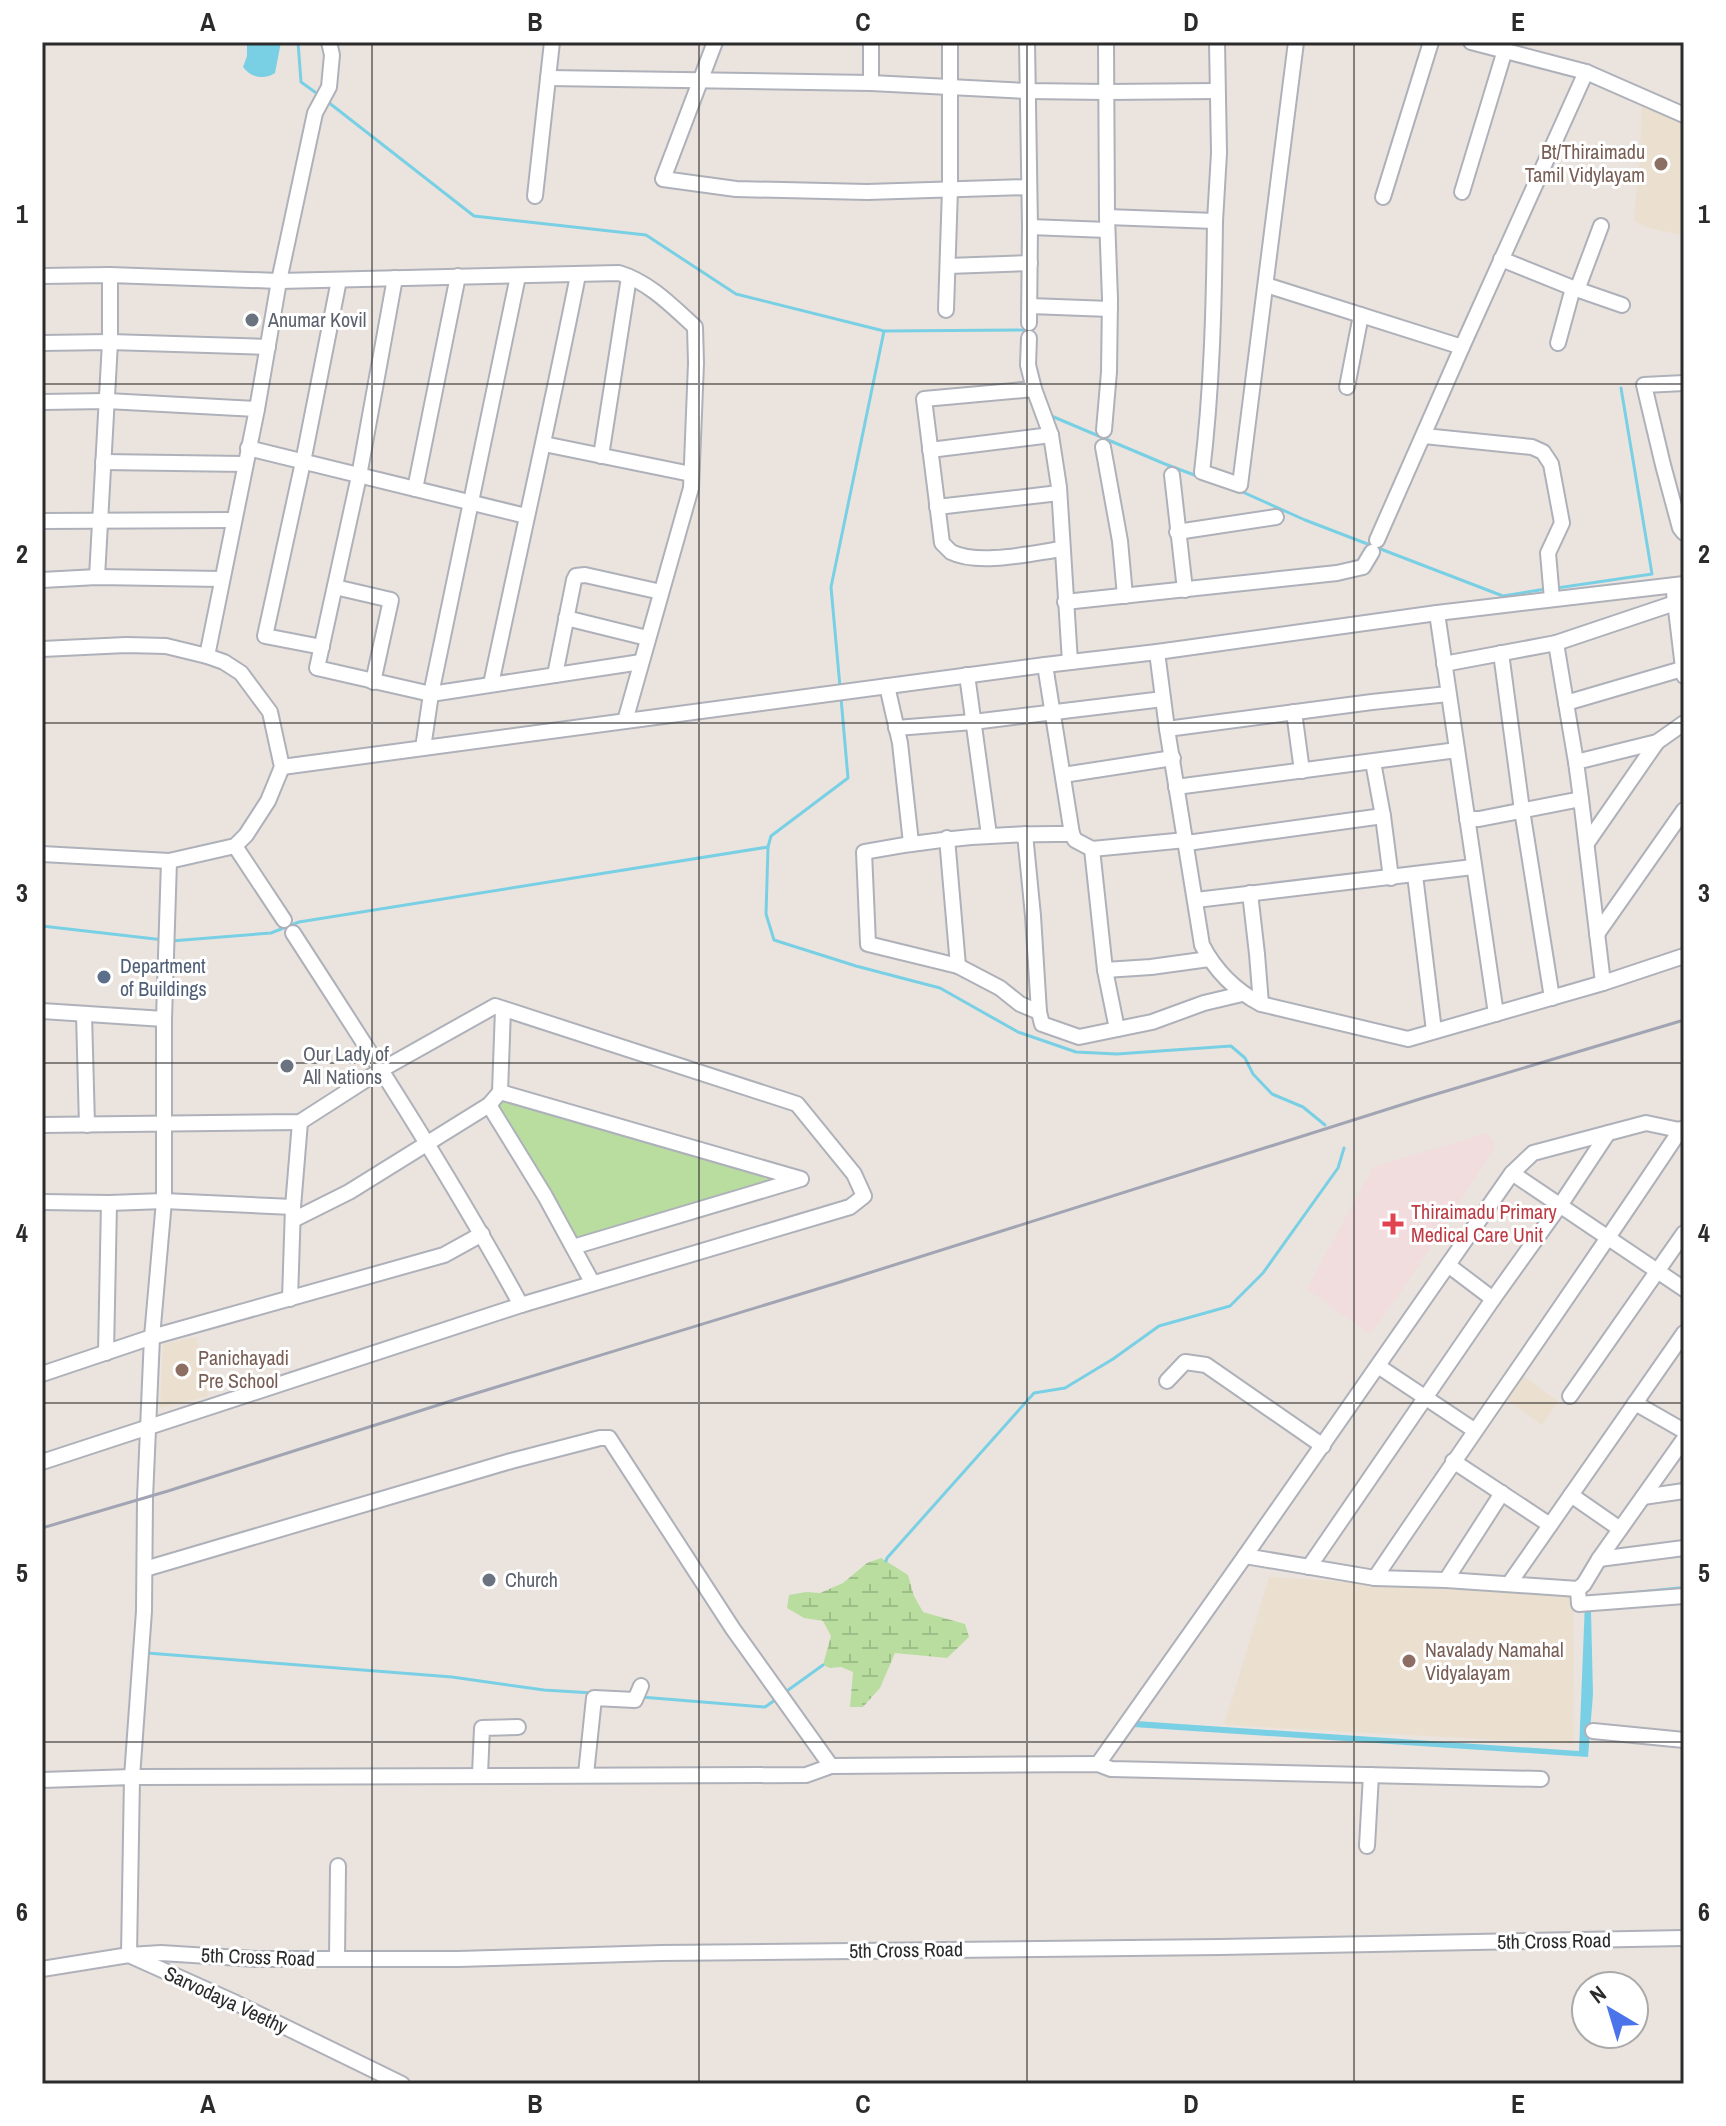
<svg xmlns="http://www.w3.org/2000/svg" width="1726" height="2126" viewBox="0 0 1726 2126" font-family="'Archivo Narrow',sans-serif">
<defs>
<pattern id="wetland-marsh" width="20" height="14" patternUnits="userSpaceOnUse" patternTransform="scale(2)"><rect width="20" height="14" fill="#b8dd9f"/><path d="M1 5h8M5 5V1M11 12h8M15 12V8" fill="none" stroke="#9ebe89"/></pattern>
</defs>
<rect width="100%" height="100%" fill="#ebe4de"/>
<g fill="#ebe0cf">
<polygon points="1642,102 1684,121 1681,235 1649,228 1634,221 1640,155"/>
<polygon points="197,1337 208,1396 160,1408 163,1344"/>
<polygon points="1519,1373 1558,1401 1542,1425 1503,1397"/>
<polygon points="1269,1577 1574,1597 1573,1744 1224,1725"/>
</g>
<polygon fill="#f1dcde" points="1488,1133 1495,1146 1403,1289 1370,1334 1307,1289 1373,1167"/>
<polygon fill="url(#wetland-marsh)" points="881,1558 908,1575 914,1596 923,1612 965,1624 969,1637 947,1658 895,1653 880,1688 863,1707 850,1707 853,1672 841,1667 830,1668 823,1665 831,1636 823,1621 804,1618 787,1608 789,1595 806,1592 820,1593 843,1583 867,1563"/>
<polygon fill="#b8dd9f" points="502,1101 783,1179 573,1239 496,1110"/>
<g fill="#79d0e5">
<path d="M247 42H281L275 73C265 80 251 78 243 67L247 56Z"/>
<polygon points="1684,1586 1684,1594 1598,1601 1591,1611 1593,1694 1588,1757 1133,1727 1136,1721 1579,1751 1585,1602 1594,1595"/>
</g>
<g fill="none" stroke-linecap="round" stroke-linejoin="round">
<g stroke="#79d0e5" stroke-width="3">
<polyline points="298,42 301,82 319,95"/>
<polyline points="328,102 474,216 646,235 736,294 884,331 831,587 840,687"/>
<polyline points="885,331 1032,330 1032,335"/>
<polyline points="1049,415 1165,464 1197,476"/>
<polyline points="1238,490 1305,520 1503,596 1546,589"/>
<polyline points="1557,588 1652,574 1621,388"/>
<polyline points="768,847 771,836 848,778 841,698"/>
<polyline points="42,926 164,940"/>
<polyline points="171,941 271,933 299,922 768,847 766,914 774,940 856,966 940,988 1018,1032 1076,1052 1117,1054 1231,1046 1245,1058 1253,1074 1272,1094 1303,1107 1325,1125"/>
<polyline points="886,1561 887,1558 1034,1393 1065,1388 1113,1359 1159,1326 1230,1306 1263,1273 1338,1168 1344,1148"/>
<polyline points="147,1653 452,1677 544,1690 593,1693"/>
<polyline points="784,1693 823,1665"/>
<polyline points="641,1697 765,1707 778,1698"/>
</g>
<defs>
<g id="minor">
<polyline points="715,42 663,179 736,189 867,192 1029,187"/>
<polyline points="1027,42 1030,227 1029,323"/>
<polyline points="1471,42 1586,72 1684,115"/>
<polyline points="548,78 871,83 1027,91 1106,92 1217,91"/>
<polyline points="871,83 871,42"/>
<polyline points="1462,192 1505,50"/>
<polyline points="535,196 552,42"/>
<polyline points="1383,197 1431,42"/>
<polyline points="1107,217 1215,221 1219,153 1217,42"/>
<path d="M1215 221C1214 305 1212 389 1202 472L1240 485 1296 42"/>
<polyline points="1030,227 1107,230"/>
<polyline points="1501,259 1573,288 1622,305"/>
<polyline points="948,266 1030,263"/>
<path d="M42 276 110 275 279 281 619 273C649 282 672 306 695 327L696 363 691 488 625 721"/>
<polyline points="395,278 359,476 317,668 431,694 641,662"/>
<polyline points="1266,285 1462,347"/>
<polyline points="1577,290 1601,226"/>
<polyline points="1030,306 1110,309"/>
<polyline points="946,310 950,189 950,42"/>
<polyline points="1029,338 1028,365 1034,389 1051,435 1059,487 1070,662"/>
<polyline points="42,343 110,342 268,347"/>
<polyline points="1558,343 1573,288"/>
<polyline points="1684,383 1644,385 1663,465 1680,528 1684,533"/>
<polyline points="1347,387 1361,315"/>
<path d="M1034 389 924 399 942 543C943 544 950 551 951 552 979 566 1032 553 1062 549"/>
<polyline points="42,402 107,401 257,409"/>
<polyline points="1104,430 1109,372 1110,299 1107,217 1106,42"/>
<polyline points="1424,436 1532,447 1543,452 1551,464 1562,523 1548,553 1552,599"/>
<polyline points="544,444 691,474"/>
<polyline points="1103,447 1120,541 1125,596"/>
<polyline points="248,448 526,516"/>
<polyline points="930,450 1051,435"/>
<polyline points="601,456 629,277"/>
<polyline points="103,462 245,464"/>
<polyline points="1172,475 1185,590"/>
<polyline points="415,489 458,276"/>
<polyline points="937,507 1059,493"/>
<polyline points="42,521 234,520"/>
<polyline points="1177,532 1276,517"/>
<polyline points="1377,540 1462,347 1586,72"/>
<polyline points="97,577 110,342 110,275"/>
<polyline points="42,580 97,577 222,579"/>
<polyline points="335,587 391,600 373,682"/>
<polyline points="1674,593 1684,676"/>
<polyline points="1065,602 1337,573 1363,567 1372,552"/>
<polyline points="1437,613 1496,1014"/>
<polyline points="566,618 647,638"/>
<polyline points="1556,643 1566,703"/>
<polyline points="322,647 265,636 303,462 339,280"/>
<polyline points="42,649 126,645 166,646 207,656 224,662 241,673 270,712 282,767 268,801 246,835 235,846 169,861 42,854"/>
<path d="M1157 652 1167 729 1202 945C1215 970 1236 991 1261 1004L1408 1039 1603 983 1684 956"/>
<polyline points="1501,653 1522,810 1552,998"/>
<polyline points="207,656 257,409 279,281 315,113 329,87 332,55 329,42"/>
<polyline points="1444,664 1556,643 1675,603"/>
<polyline points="1045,665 1072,834 1075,840 1092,849 1186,840"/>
<polyline points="555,675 574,580 576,576 585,575 661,592"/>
<polyline points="967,675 989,835"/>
<path d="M491 684C520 547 551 411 578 275"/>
<polyline points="887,686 900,743 911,843"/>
<polyline points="1294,712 1302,771"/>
<polyline points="896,728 973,722 1163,699"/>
<polyline points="1167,729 1372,702 1448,694"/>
<polyline points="423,748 431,694 518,276"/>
<polyline points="1373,762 1383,816 1391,878"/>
<polyline points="1576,762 1566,703 1682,669"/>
<polyline points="282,767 1045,665 1157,652 1437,613 1684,584"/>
<polyline points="1063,775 1173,758"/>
<polyline points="1176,787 1457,750"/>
<polyline points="1581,799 1576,762 1657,742 1684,723"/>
<polyline points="1467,819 1479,819 1581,799 1603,983"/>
<polyline points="1025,834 1033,916 1039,1012 1042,1024 1079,1037 1152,1022 1204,1003 1242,994"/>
<polyline points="947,838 958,966"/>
<polyline points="1187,843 1383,816"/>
<polyline points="1587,843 1657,742"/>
<polyline points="235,846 284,920"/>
<polyline points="1092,849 1105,970 1117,1029"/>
<polyline points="169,861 164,1019 164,1201 152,1337 145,1498 144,1611 132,1777 806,1775 831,1766 1098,1764 1111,1769 1541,1779"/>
<polyline points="1415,875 1434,1031"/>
<polyline points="1250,893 1257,954 1261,1004"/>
<polyline points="1196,900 1473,867"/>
<path d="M293 933C372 1055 451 1177 521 1305"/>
<polyline points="1597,934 1684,810"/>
<polyline points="1105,970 1151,967 1209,959"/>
<polyline points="42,1011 164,1019"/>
<path d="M1039 1012 1020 1004 1000 988 958 966 868 944 864 852C935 838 1001 833 1072 834"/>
<polyline points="84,1014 87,1125"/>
<polyline points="500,1092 503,1009"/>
<polyline points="489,1105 545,1196 592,1282"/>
<polyline points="42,1125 300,1122 381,1070 495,1006 797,1104 854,1174 864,1196 850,1207 521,1305 42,1462"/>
<polyline points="1512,1173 1684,1289"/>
<polyline points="42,1202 109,1203 164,1201 293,1207"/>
<polyline points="293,1220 349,1192 489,1105 500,1092 801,1179 573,1247"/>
<polyline points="1448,1265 1493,1299"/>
<polyline points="290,1299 293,1207 300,1122"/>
<polyline points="106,1353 109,1203"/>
<polyline points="1378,1366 1474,1430"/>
<polyline points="42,1374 152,1337 444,1255 482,1234"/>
<polyline points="1167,1381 1185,1362 1206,1365 1323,1446"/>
<polyline points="1570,1396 1684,1233"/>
<polyline points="1635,1403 1684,1431"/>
<polyline points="1453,1461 1550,1525"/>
<polyline points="1571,1495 1620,1529"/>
<polyline points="1643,1497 1684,1491"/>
<polyline points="1245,1556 1375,1578 1446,1580 1578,1589 1584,1584 1599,1559 1684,1439"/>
<polyline points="1599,1559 1684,1548"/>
<polyline points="1309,1567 1493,1299 1561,1204 1608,1133"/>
<polyline points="145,1569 511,1461 600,1438 609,1438 733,1629 831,1766"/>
<path d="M1375 1578C1476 1428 1581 1280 1681 1129"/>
<polyline points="1446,1580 1502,1493"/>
<polyline points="1509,1584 1684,1333"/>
<polyline points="1578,1589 1579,1604 1684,1596"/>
<polyline points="1593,1731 1684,1740"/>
<polyline points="1098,1764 1245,1556 1512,1173 1533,1153 1646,1123 1684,1131"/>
<polyline points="480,1774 482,1728 518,1727"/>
<polyline points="586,1774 594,1698 635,1700 641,1686"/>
<polyline points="42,1780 132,1777 129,1955 161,1953 256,1959 458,1959 661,1953 1220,1947 1684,1938"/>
<polyline points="1367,1846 1371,1775"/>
<polyline points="337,1959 338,1866"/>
<polyline points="42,1969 129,1955 236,2003 402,2084"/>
</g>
</defs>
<use href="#minor" stroke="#aeb1ba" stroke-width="18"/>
<use href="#minor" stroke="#fff" stroke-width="14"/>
<polyline stroke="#a1a5b3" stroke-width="3" points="42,1528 168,1491 454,1400 837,1283 1423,1098 1684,1020"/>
</g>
<path fill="none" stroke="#2b2b2b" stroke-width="2" stroke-opacity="0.55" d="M372 42V2084M699 42V2084M1027 42V2084M1354 42V2084M42 384H1684M42 723H1684M42 1063H1684M42 1403H1684M42 1742H1684"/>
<g fill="#8d6e63" stroke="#fff" stroke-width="3">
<circle cx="1661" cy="164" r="8"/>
<circle cx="182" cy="1370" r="8"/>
<circle cx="1409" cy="1661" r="8"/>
</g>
<g fill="#6b7280" stroke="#fff" stroke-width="3">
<circle cx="252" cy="320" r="8"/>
<circle cx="287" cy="1066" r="8"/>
<circle cx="489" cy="1580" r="8"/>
</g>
<circle fill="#5c6f8a" stroke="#fff" stroke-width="3" cx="104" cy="977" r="8"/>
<path fill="#e0444e" stroke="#fff" stroke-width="3" d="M1389 1212h8v8h8v8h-8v8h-8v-8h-8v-8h8z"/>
<g text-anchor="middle" stroke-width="6" stroke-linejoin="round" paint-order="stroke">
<g font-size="20" fill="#785e54" stroke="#fff" text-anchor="start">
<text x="1645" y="159" text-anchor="end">Bt/Thiraimadu<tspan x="1645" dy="23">Tamil Vidylayam</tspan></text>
<text x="198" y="1365">Panichayadi<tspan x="198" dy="23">Pre School</tspan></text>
<text x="1425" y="1657">Navalady Namahal<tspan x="1425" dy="23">Vidyalayam</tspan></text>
</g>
<g font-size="20" fill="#5b616d" stroke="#fff" text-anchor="start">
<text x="268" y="327">Anumar Kovil</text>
<text x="303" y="1061">Our Lady of<tspan x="303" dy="23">All Nations</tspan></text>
<text x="505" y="1587">Church</text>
</g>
<g font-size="20" fill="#4e5e75" stroke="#fff" text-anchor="start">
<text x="120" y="973">Department<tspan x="120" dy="23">of Buildings</tspan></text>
</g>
<g font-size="20" fill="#be3a42" stroke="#fff" text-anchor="start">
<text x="1411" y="1219">Thiraimadu Primary<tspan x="1411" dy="23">Medical Care Unit</tspan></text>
</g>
<g font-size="20" fill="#2b2b2b" stroke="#fff">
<text transform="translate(1554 1941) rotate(-1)" y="7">5th Cross Road</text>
<text transform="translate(906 1950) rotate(-1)" y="7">5th Cross Road</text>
<text transform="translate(258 1957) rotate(2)" y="7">5th Cross Road</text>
<text transform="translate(226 2000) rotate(25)" y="7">Sarvodaya Veethy</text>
</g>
</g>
<rect width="1726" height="2126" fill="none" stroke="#ffffff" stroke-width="88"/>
<g transform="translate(1610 2010) rotate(322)"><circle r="38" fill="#ffffff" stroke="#aaaaaa" stroke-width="2"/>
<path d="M0-6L14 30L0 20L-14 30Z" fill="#4b74eb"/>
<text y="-12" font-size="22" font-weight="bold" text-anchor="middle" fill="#2b2b2b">N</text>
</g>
<rect x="44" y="44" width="1638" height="2038" fill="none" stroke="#2b2b2b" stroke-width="3"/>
<g font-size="26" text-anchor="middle" font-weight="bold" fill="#2b2b2b">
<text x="208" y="31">A</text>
<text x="535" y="31">B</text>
<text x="863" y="31">C</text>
<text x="1191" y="31">D</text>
<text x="1518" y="31">E</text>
<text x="22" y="223">1</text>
<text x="1704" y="223">1</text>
<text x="22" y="563">2</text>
<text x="1704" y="563">2</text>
<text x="22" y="902">3</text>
<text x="1704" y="902">3</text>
<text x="22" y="1242">4</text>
<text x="1704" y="1242">4</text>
<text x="22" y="1582">5</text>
<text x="1704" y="1582">5</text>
<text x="22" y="1921">6</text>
<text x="1704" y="1921">6</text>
<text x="208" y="2113">A</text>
<text x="535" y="2113">B</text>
<text x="863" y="2113">C</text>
<text x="1191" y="2113">D</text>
<text x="1518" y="2113">E</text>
</g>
</svg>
